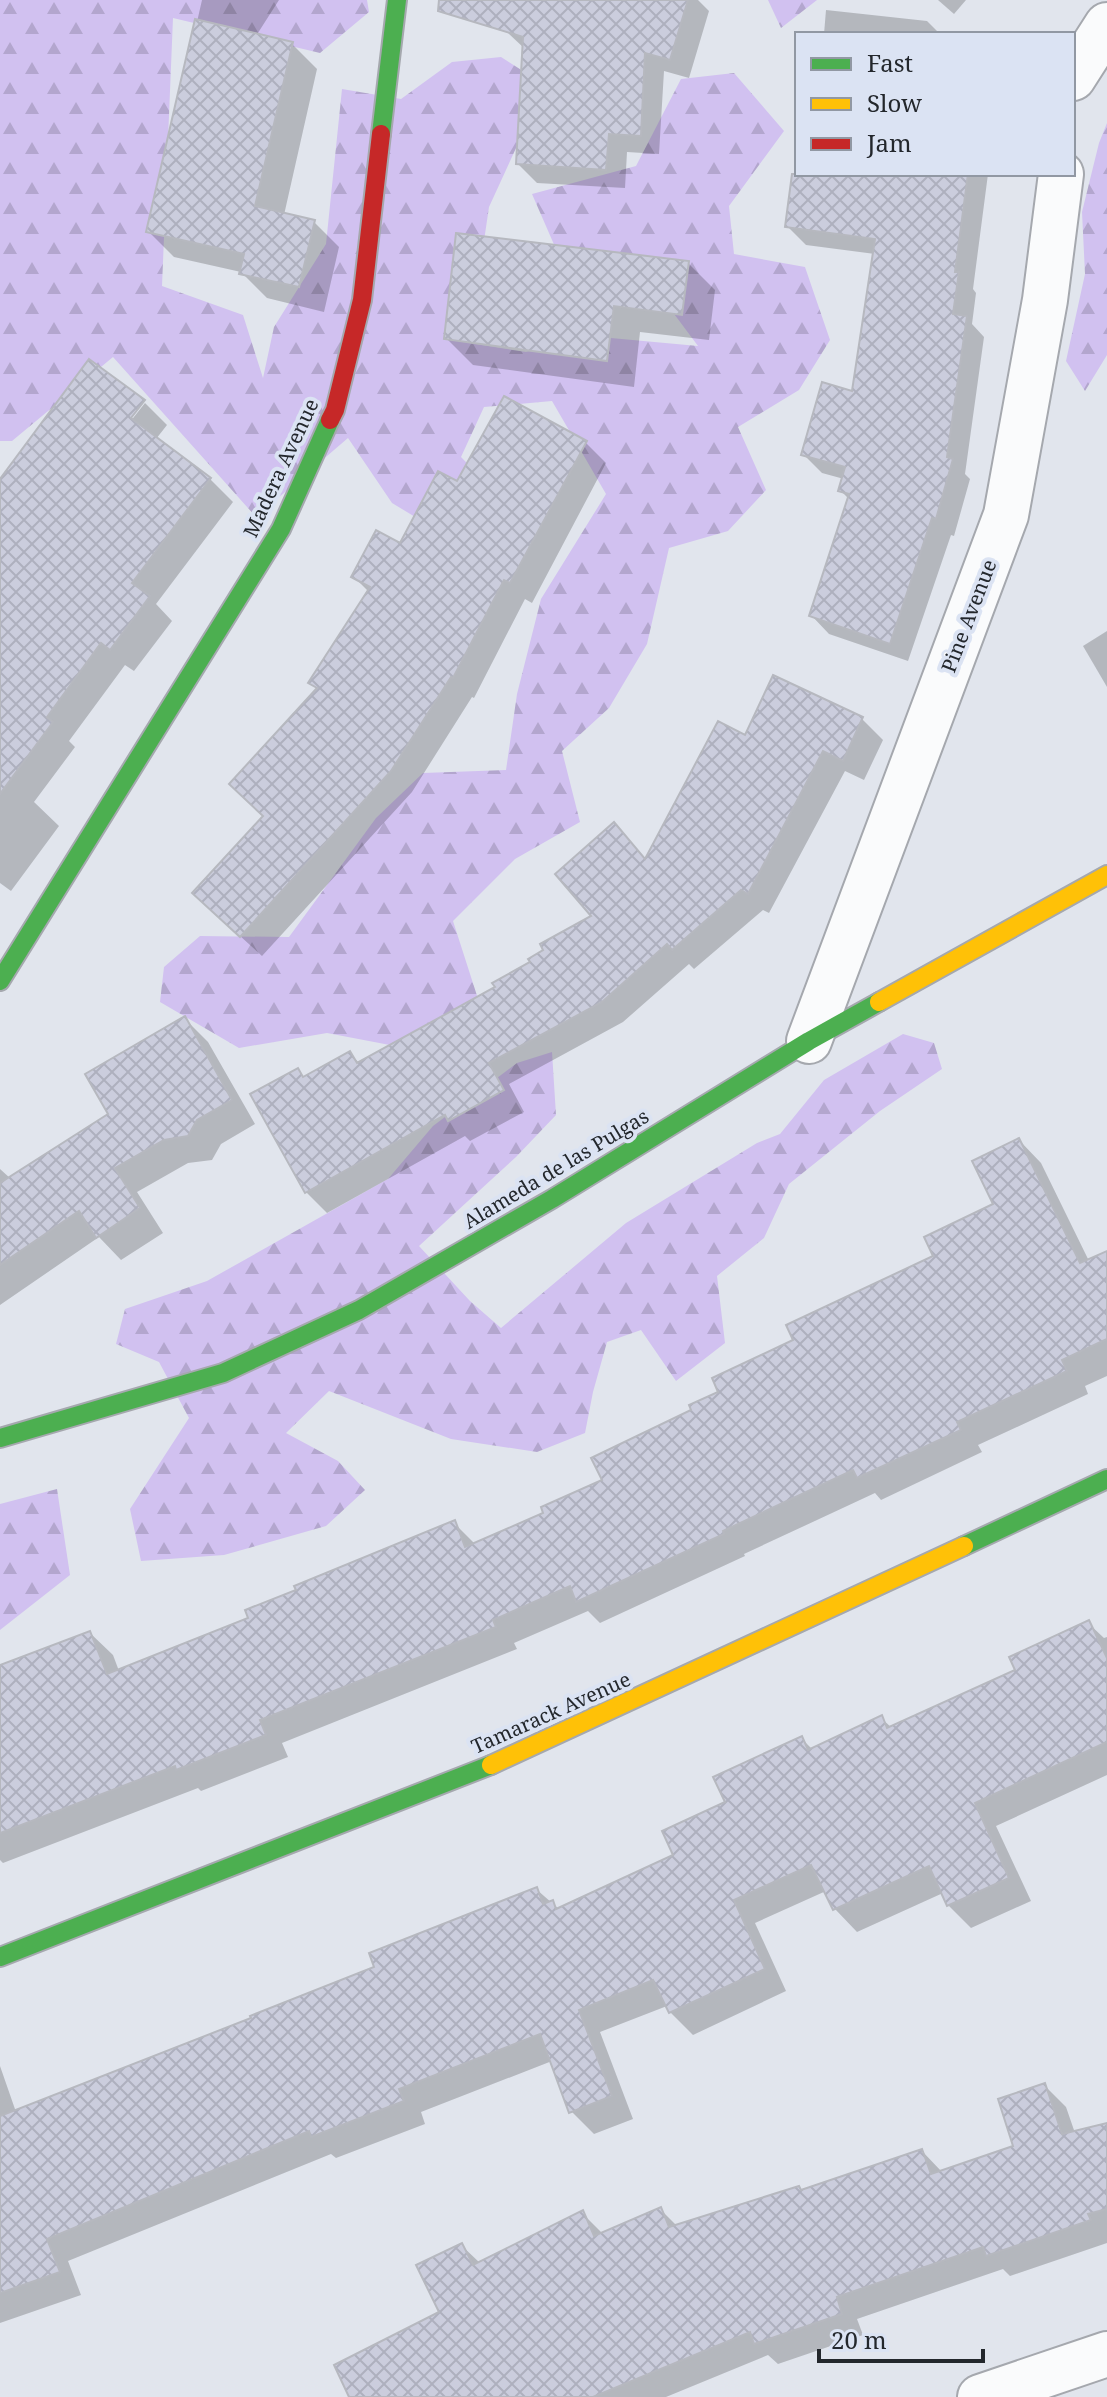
<svg xmlns="http://www.w3.org/2000/svg" width="1107" height="2397" viewBox="0 0 1107 2397" font-family="'Noto Serif',serif">
<defs>
<pattern id="forest-firs" width="22" height="20" patternUnits="userSpaceOnUse" patternTransform="scale(2)"><rect width="22" height="20" fill="#d1c1f0"/><path d="M5 1l3.5 6h-7zM16 11l3.5 6h-7z" fill="#b3a6ce"/></pattern>
<pattern id="building-cross-hatch" width="8" height="8" patternUnits="userSpaceOnUse" patternTransform="scale(2)"><rect width="8" height="8" fill="#cbcddd"/><path d="M0 0l8 8M0 8l8-8" fill="none" stroke="#aeb0be"/></pattern>
</defs>
<rect width="100%" height="100%" fill="#e1e5ed"/>
<g fill="url(#forest-firs)">
<polygon points="0,0 367,0 369,12 320,53 173,18 162,286 243,315 263,378 274,327 326,244 342,89 401,99 452,62 501,57 545,85 489,207 469,343 526,352 578,335 698,346 660,295 566,272 532,194 636,166 681,79 734,73 784,131 729,206 734,254 805,267 830,340 799,390 738,427 766,490 728,531 669,548 647,644 609,708 562,751 580,822 515,859 453,921 480,1005 416,1050 327,1033 239,1048 160,1002 164,967 200,936 289,937 376,818 423,773 506,770 517,694 541,599 606,494 552,401 484,407 461,457 494,491 465,547 392,503 348,438 256,517 113,357 12,441 0,441"/>
<polygon points="768,0 817,0 781,28"/>
<polygon points="1107,123 1107,355 1085,391 1066,361 1085,274 1082,212 1099,143"/>
<polygon points="903,1034 934,1043 942,1069 880,1111 789,1184 764,1238 717,1276 725,1343 676,1381 641,1330 607,1342 593,1392 585,1433 537,1452 451,1439 329,1391 286,1433 338,1461 365,1490 326,1526 224,1555 141,1561 130,1509 189,1418 159,1362 116,1344 125,1309 207,1281 388,1179 433,1126 517,1063 552,1052 556,1115 516,1157 419,1246 470,1301 501,1328 626,1223 757,1143 780,1134 824,1080"/>
<polygon points="57,1489 70,1575 0,1630 0,1504"/>
</g>
<g fill="#0003">
<polygon points="202,0 279,0 256,36 292,44 317,69 284,215 314,222 339,247 324,312 267,298 241,272 174,257 149,232"/>
<polygon points="516,0 698,0 709,11 689,78 664,71 659,154 627,152 625,188 537,183 518,164 525,49 506,31"/>
<polygon points="938,0 966,0 954,14"/>
<polygon points="826,10 927,21 940,34 824,34"/>
<polygon points="811,174 988,174 973,289 976,293 972,324 984,337 965,474 970,479 954,536 951,535 908,661 829,634 811,615 849,499 840,490 844,479 822,473 803,454 854,393 875,254 806,245 787,226"/>
<polygon points="688,263 715,290 709,340 640,332 634,387 473,365 446,338"/>
<polygon points="89,361 144,402 141,402 123,425 126,427 145,403 167,425 156,439 210,479 233,502 156,604 172,621 134,671 125,665 69,741 75,747 34,802 59,826 11,891 0,883 0,482"/>
<polygon points="585,442 606,463 532,603 525,599 474,698 472,697 412,792 262,956 216,914 265,816 318,690 310,682 369,592 353,576 401,546"/>
<polygon points="1107,631 1107,687 1083,646"/>
<polygon points="862,719 883,740 864,780 845,771 769,913 763,910 694,969 689,964 623,1022 509,1084 524,1112 470,1141 465,1136 327,1213 306,1192 297,1070 305,1078 350,1053 360,1064 497,988 533,963 594,916 613,825 647,860 746,737"/>
<polygon points="184,1018 208,1042 255,1124 221,1144 212,1160 188,1163 137,1192 163,1233 121,1260 99,1237 0,1305 0,1169 11,1179 110,1115"/>
<polygon points="1019,1140 1041,1163 1089,1261 1107,1253 1107,1376 1085,1386 1088,1394 978,1445 982,1452 881,1500 875,1493 744,1554 745,1556 600,1623 588,1611 514,1643 517,1649 282,1743 288,1757 201,1791 198,1788 3,1863 0,1860 0,1681 90,1633 113,1655 119,1671 250,1619 454,1523 476,1545 545,1514 605,1482 694,1411 795,1341 936,1257 996,1205"/>
<polygon points="1088,1623 1104,1638 1107,1637 1107,1775 996,1826 1031,1901 971,1928 948,1905 943,1893 857,1932 835,1909 826,1891 755,1923 786,1991 693,2035 670,2012 667,2006 600,2032 633,2119 594,2134 571,2111 552,2061 421,2112 425,2124 336,2158 331,2154 68,2261 81,2295 0,2323 0,2066 16,2112 377,1968 536,1889 560,1910 676,1856 727,1803 802,1739 813,1750 881,1718 892,1728 1017,1671"/>
<polygon points="1044,2085 1066,2107 1075,2133 1107,2125 1107,2243 1010,2276 1003,2269 857,2319 863,2335 778,2364 768,2355 666,2397 351,2397 441,2313 461,2245 480,2263 582,2213 603,2234 661,2210 678,2227 802,2192 922,2151 942,2172 1016,2147"/>
</g>
<g fill="url(#building-cross-hatch)" stroke="#b6b8bf" stroke-width="2">
<polygon points="439,0 688,0 670,60 645,53 641,136 609,134 606,170 516,164 523,37 438,11"/>
<polygon points="195,19 293,42 255,206 315,220 299,287 239,274 244,254 146,232"/>
<polygon points="792,174 968,174 955,272 959,272 953,314 967,316 947,457 953,459 936,519 932,518 890,644 809,616 849,494 838,491 845,467 801,455 822,382 852,391 875,239 785,227"/>
<polygon points="456,233 689,261 682,315 614,306 607,361 444,339"/>
<polygon points="89,359 145,400 131,418 211,478 132,583 150,596 110,650 101,643 47,717 53,722 0,794 0,479"/>
<polygon points="504,396 587,441 510,583 504,580 453,678 451,677 391,771 240,937 192,893 263,816 229,784 317,688 308,683 370,587 351,577 376,530 400,543 438,471 457,481"/>
<polygon points="773,675 863,717 843,761 823,751 748,894 741,890 672,950 667,944 602,1002 489,1063 504,1090 448,1121 445,1115 305,1193 250,1094 298,1068 303,1077 350,1051 357,1063 495,987 492,983 530,962 528,959 543,950 540,944 591,916 555,874 614,822 645,859 718,721 745,735"/>
<polygon points="185,1016 232,1100 197,1120 188,1136 164,1140 115,1168 140,1208 96,1238 79,1211 0,1265 0,1183 108,1114 85,1074"/>
<polygon points="1019,1138 1080,1263 1107,1251 1107,1339 1062,1360 1067,1371 957,1422 961,1430 857,1478 853,1470 723,1531 724,1534 576,1602 570,1586 493,1620 496,1627 260,1720 266,1735 176,1770 175,1766 0,1833 0,1665 90,1631 107,1674 248,1618 245,1610 296,1590 294,1586 455,1520 465,1547 543,1513 541,1507 602,1480 591,1458 691,1410 689,1405 718,1392 712,1378 793,1340 786,1325 933,1256 924,1237 993,1204 972,1161"/>
<polygon points="1089,1620 1107,1658 1107,1742 975,1803 1009,1878 947,1906 929,1866 833,1910 811,1865 734,1900 765,1969 669,2013 653,1980 579,2010 612,2096 569,2113 540,2034 399,2089 404,2101 311,2137 309,2131 47,2239 60,2272 0,2293 0,2116 251,2018 250,2016 374,1967 369,1953 537,1887 543,1904 553,1900 556,1909 673,1855 662,1831 725,1802 713,1777 802,1736 808,1750 882,1715 887,1728 1015,1670 1009,1657"/>
<polygon points="1045,2083 1062,2134 1107,2123 1107,2209 1088,2214 1091,2220 986,2256 983,2247 837,2297 842,2314 754,2344 750,2332 593,2397 349,2397 334,2365 439,2312 416,2265 462,2243 473,2265 583,2210 594,2236 661,2207 669,2227 799,2186 801,2190 922,2149 931,2174 1013,2146 998,2099"/>
</g>
<g fill="none" stroke-linecap="round" stroke-linejoin="round">
<defs>
<g id="street">
<polyline points="1073,78 1107,25"/>
<polyline points="809,1041 1006,515 1045,300 1061,174"/>
<polyline points="980,2397 1107,2354"/>
</g>
<g id="fast">
<polyline points="381,134 397,0"/>
<polyline points="0,981 281,529 330,420"/>
<polyline points="0,1438 223,1373 359,1310 552,1199 809,1041 879,1002"/>
<polyline points="964,1546 1107,1479"/>
<polyline points="0,1957 491,1765"/>
</g>
<g id="slow">
<polyline points="879,1002 1107,875"/>
<polyline points="491,1765 964,1546"/>
</g>
<polyline id="jam" points="330,420 335,410 362,300 381,134"/>
</defs>
<use href="#street" stroke="#a5a8ae" stroke-width="48"/>
<use href="#fast" stroke="#a5a8ae" stroke-width="22"/>
<use href="#slow" stroke="#a5a8ae" stroke-width="22"/>
<use href="#jam" stroke="#a5a8ae" stroke-width="22"/>
<use href="#street" stroke="#fafbfc" stroke-width="44"/>
<use href="#fast" stroke="#4caf50" stroke-width="18"/>
<use href="#slow" stroke="#ffc107" stroke-width="18"/>
<use href="#jam" stroke="#c62828" stroke-width="18"/>
</g>
<g text-anchor="middle" stroke-width="8" stroke-linejoin="round" paint-order="stroke">
<g font-size="20" fill="#23272c" stroke="#dbe3f3">
<text transform="translate(281 468) rotate(-65)" y="7">Madera Avenue</text>
<text transform="translate(969 616) rotate(-69)" y="7">Pine Avenue</text>
<text transform="translate(556 1169) rotate(-31)" y="7">Alameda de las Pulgas</text>
<text transform="translate(551 1713) rotate(-24)" y="7">Tamarack Avenue</text>
</g>
</g>
<rect x="795" y="32" width="280" height="144" fill="#dbe3f3" stroke="#9198a3" stroke-width="2"/>
<rect x="811" y="58" width="40" height="12" fill="#4caf50" stroke="#9198a3" stroke-width="2"/>
<text x="867" y="72" font-size="24" fill="#23272c">Fast</text>
<rect x="811" y="98" width="40" height="12" fill="#ffc107" stroke="#9198a3" stroke-width="2"/>
<text x="867" y="112" font-size="24" fill="#23272c">Slow</text>
<rect x="811" y="138" width="40" height="12" fill="#c62828" stroke="#9198a3" stroke-width="2"/>
<text x="867" y="152" font-size="24" fill="#23272c">Jam</text>
<path d="M819 2349v12h164v-12" fill="none" stroke="#23272c" stroke-width="4"/>
<text x="831" y="2349" font-size="24" fill="#23272c" stroke="#dbe3f3" stroke-width="6" paint-order="stroke">20 m</text>
</svg>
